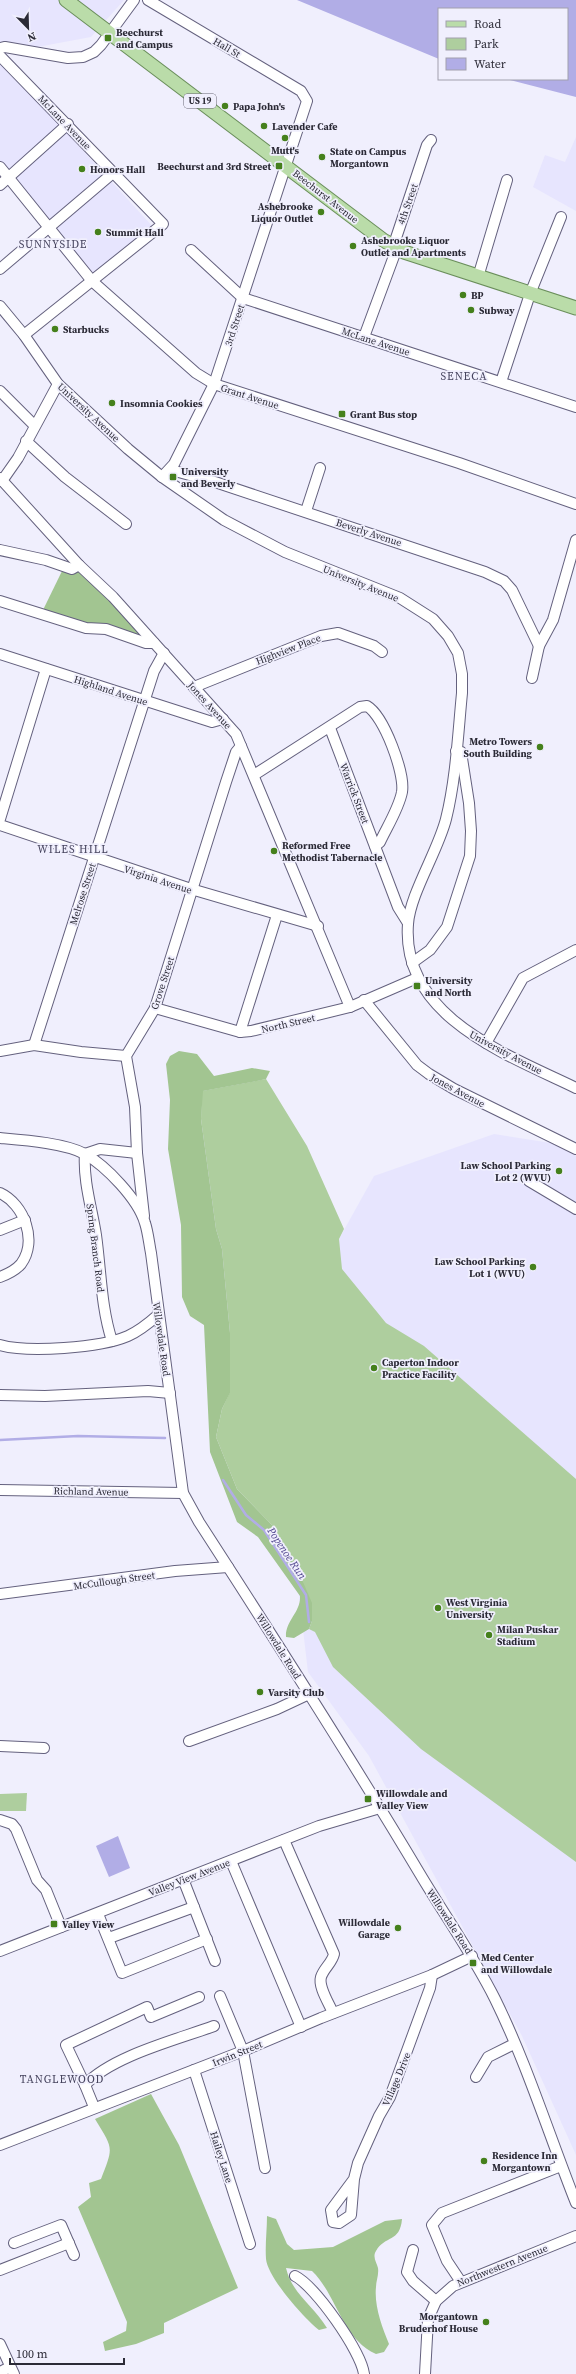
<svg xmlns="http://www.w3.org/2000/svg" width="576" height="2374" viewBox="0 0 576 2374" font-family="'Source Serif 4',serif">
<rect width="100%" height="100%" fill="#f0effd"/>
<g fill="#e7e5fe">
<polygon points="0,0 124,0 91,37 0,54"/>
<polygon points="0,60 153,227 95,275 0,169"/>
<polygon points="576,137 576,211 533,187 545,155 565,162"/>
<polygon points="266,1079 339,1239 374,1176 494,1134 551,1143 576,1156 576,2155 522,2036 369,1756 308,1672 293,1544 240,1478 202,1129 202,1091"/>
</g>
<g fill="#aece9e">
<polygon points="266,1079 307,1146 344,1229 339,1239 342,1269 386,1323 424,1346 576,1479 576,1862 421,1749 333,1667 315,1632 309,1629 312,1621 272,1525 237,1489 216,1437 222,1409 230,1392 230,1333 222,1249 216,1229 201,1119 202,1091"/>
<polygon points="27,1793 26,1811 0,1811 0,1794"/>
</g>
<g fill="#a2c591">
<polygon points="63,569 79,569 138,630 138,638 43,610"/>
<path d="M179 1051 197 1054 214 1076 252 1068 270 1071 266 1079 257 1081 203 1091 201 1119 216 1229 222 1249 230 1333V1393L222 1409 216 1437 237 1489 272 1525 297 1568 312 1603V1621L309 1629 294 1638 286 1637C285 1621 301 1612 300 1596L258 1537 237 1522 210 1452 204 1325 190 1316 182 1297 181 1225 168 1149 170 1100 166 1064 170 1056Z"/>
<path d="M151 2094 179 2145 238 2288 164 2323V2333L136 2344 105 2351 103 2342 126 2331 127 2322 78 2207 91 2197 89 2183 101 2179C114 2146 113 2149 95 2119Z"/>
<path d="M267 2216 276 2219 287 2244 294 2250 333 2247 385 2221 402 2219C400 2243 385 2235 376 2251 372 2257 377 2263 378 2268 379 2275 376 2281 376 2287 374 2306 382 2327 389 2344L384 2352 376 2354C342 2339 337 2295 312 2271L286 2268C292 2294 314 2306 327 2328L319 2330C304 2318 268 2278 266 2259 265 2245 267 2230 267 2216Z"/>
</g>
<g fill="#b1ade6">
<polygon points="297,0 576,0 576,97 506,79 567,79 567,9 439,9 439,59"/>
<polygon points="118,1836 130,1868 109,1877 96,1846"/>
</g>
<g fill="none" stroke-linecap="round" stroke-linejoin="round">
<g stroke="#b1ade6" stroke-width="2.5">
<polyline points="0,1440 78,1436 165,1438"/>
<polyline points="223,1480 246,1515 264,1530 306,1595 309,1622"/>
</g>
<defs>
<g id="minor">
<polyline points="148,0 301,91 307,101 214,384 174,464 162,477"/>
<polyline points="0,48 5,47 68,58 83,57 94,52 101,45 134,0"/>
<polyline points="0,56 163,224 24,335"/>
<polyline points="0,167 92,281 196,373 214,384 459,463 576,504"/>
<polyline points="0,185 68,124"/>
<polyline points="191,250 243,298 576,407"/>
<polyline points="0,269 113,173"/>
<polyline points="478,277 507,180"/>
<path d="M0 306 24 335 58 384 128 449 162 477 224 520 285 552 400 598 433 619 448 636 458 653 462 674V693C458 734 456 779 446 819 438 851 410 894 408 924 401 1017 508 1055 576 1088"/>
<polyline points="364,337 394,256 396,238 427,145 431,140"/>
<polyline points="501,382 530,294 561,217"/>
<polyline points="0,391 34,425"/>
<polyline points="26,441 65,477 126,524"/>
<polyline points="164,476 175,471 215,482 485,572 504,581 512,590 539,646"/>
<polyline points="0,478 79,565 113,597 236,734 350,1007"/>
<polyline points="2,481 18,458 58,384"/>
<polyline points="306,511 320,468"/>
<polyline points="0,550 46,560 72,569 79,565"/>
<polyline points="0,601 86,628 106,629 146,643 154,643"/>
<polyline points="0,654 212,722 223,719"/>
<polyline points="532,678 539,646 553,620 576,540"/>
<polyline points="194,687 321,636 338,633 374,646 382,652"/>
<polyline points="330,728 398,907 408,923"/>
<path d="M254 775 360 707 367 706C384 716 405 773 402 792 399 808 387 827 380 842L375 846"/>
<polyline points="0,819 46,669"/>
<polyline points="0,825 191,889 318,926"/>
<polyline points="412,963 430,950 447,927 470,856 471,831 469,803 461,752 456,751"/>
<polyline points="364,1000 417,1065 429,1074 454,1089 576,1149"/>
<polyline points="155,1008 240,1032 251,1031 350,1007 417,978"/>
<polyline points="240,1032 277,915"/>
<polyline points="486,1043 523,978 576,950"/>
<polyline points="34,1045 154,671 164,653"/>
<polyline points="0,1051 34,1045 81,1052 126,1056"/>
<path d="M0 1138C23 1140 65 1143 85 1154 106 1166 138 1199 145 1223 148 1232 149 1243 151 1253L183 1493 199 1522C274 1638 349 1755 420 1874 445 1916 473 1955 495 1999 527 2064 549 2135 576 2203"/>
<polyline points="529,1181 576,1209"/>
<path d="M0 1193C24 1204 38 1241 21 1264 15 1271 8 1274 0 1277"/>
<polyline points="144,1216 137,1153 135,1107 126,1056 155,1008 226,782 236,752 241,746"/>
<polyline points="0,1230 25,1220"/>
<path d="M112 1341C101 1307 101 1271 96 1235 92 1209 83 1181 85 1154L100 1149 137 1153"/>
<path d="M0 1345C28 1353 100 1348 128 1336 139 1331 149 1323 158 1315"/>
<polyline points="0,1395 45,1396 148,1391 170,1393"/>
<polyline points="0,1490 183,1493"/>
<polyline points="0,1594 175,1571 228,1567"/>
<polyline points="189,1741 277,1709 309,1694"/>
<polyline points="0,1746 44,1748"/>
<polyline points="0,1820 12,1824 16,1829 37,1880 46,1890 61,1927"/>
<path d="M284 1840 334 1954C332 1963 324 1968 321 1977 318 1987 329 2003 333 2013"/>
<polyline points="231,1861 301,2027"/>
<polyline points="183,1879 215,1961"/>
<polyline points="98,1914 122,1973 207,1939"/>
<polyline points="109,1938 194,1907"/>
<polyline points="0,1951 319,1826 380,1808"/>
<polyline points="220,1996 243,2051 265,2168"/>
<polyline points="194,2070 250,2244"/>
<polyline points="476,2077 488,2057 514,2044"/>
<polyline points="85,2085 66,2045 147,2007 151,2017 199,1997"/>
<path d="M94 2107 85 2085C112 2056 176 2040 214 2026"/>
<polyline points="0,2145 243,2051 321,2018 432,1975 472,1956"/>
<polyline points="354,2179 331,2210 333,2222 339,2223 351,2215 354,2179 358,2163 379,2116 390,2097 430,1988 432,1975"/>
<polyline points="14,2243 61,2225 74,2255"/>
<polyline points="413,2250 407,2272 413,2281 436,2301"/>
<polyline points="0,2270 69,2243"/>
<path d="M295 2276C315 2286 361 2351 364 2374"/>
<polyline points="461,2282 447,2261 432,2225 442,2213 561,2166"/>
<polyline points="0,2344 14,2374"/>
<polyline points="0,2372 10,2367"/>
<polyline points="425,2374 428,2319 436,2301 453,2286 576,2236"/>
</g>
<polyline id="major" points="66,0 383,240 404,252 576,308"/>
</defs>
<use href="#minor" stroke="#64617e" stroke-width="12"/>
<use href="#major" stroke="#6a8e5b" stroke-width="15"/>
<use href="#minor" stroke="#fff" stroke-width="10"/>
<use href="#major" stroke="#badca9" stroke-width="13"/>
</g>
<g fill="#45801c" stroke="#f0effd" stroke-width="1.5">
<rect x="104" y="34" width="8" height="8" rx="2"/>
<circle cx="225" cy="106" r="4"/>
<circle cx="264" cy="126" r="4"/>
<circle cx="285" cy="138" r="4"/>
<circle cx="322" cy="157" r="4"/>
<rect x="275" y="162" width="8" height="8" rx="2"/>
<circle cx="82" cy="169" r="4"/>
<circle cx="321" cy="212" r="4"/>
<circle cx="98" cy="232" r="4"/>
<circle cx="353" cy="246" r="4"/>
<circle cx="463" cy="295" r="4"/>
<circle cx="471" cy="310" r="4"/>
<circle cx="55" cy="329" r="4"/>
<circle cx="112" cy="403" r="4"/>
<rect x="338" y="410" width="8" height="8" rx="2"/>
<rect x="169" y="473" width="8" height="8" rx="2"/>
<circle cx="540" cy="747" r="4"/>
<circle cx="274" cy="851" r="4"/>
<rect x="413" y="982" width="8" height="8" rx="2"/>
<circle cx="559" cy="1171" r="4"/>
<circle cx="533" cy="1267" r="4"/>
<circle cx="374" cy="1368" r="4"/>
<circle cx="438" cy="1608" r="4"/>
<circle cx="489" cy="1635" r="4"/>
<circle cx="260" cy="1692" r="4"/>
<rect x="364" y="1795" width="8" height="8" rx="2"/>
<rect x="50" y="1920" width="8" height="8" rx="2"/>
<circle cx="398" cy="1928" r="4"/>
<rect x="469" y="1959" width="8" height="8" rx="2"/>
<circle cx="484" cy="2161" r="4"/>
<circle cx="486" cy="2322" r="4"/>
</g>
<g text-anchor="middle" stroke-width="3.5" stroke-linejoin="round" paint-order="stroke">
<rect fill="#f0effd" stroke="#666572" stroke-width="1" x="184" y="94" width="32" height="14" rx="3"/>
<g font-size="9" font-weight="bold" fill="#2b2a36">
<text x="200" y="104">US 19</text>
</g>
<g font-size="10" font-weight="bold" fill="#2b2a36" stroke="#f0effd" text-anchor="start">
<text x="116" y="36">Beechurst<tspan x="116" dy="12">and Campus</tspan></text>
<text x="233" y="110">Papa John's</text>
<text x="272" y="130">Lavender Cafe</text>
<text x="285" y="154" text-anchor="middle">Mutt's</text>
<text x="330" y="155">State on Campus<tspan x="330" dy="12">Morgantown</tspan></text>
<text x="271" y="170" text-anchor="end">Beechurst and 3rd Street</text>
<text x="90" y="173">Honors Hall</text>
<text x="313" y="210" text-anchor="end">Ashebrooke<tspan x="313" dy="12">Liquor Outlet</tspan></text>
<text x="106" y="236">Summit Hall</text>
<text x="361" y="244">Ashebrooke Liquor<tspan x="361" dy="12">Outlet and Apartments</tspan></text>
<text x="471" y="299">BP</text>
<text x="479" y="314">Subway</text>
<text x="63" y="333">Starbucks</text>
<text x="120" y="407">Insomnia Cookies</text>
<text x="350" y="418">Grant Bus stop</text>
<text x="181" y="475">University<tspan x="181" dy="12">and Beverly</tspan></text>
<text x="532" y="745" text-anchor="end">Metro Towers<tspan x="532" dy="12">South Building</tspan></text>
<text x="282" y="849">Reformed Free<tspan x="282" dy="12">Methodist Tabernacle</tspan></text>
<text x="425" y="984">University<tspan x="425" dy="12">and North</tspan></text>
<text x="551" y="1169" text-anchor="end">Law School Parking<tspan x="551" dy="12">Lot 2 (WVU)</tspan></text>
<text x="525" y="1265" text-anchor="end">Law School Parking<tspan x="525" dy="12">Lot 1 (WVU)</tspan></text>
<text x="382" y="1366">Caperton Indoor<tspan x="382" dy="12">Practice Facility</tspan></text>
<text x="446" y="1606">West Virginia<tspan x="446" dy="12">University</tspan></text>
<text x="497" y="1633">Milan Puskar<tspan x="497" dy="12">Stadium</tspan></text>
<text x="268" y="1696">Varsity Club</text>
<text x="376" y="1797">Willowdale and<tspan x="376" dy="12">Valley View</tspan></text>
<text x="390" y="1926" text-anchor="end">Willowdale<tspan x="390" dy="12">Garage</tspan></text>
<text x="62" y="1928">Valley View</text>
<text x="481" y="1961">Med Center<tspan x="481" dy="12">and Willowdale</tspan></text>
<text x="492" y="2159">Residence Inn<tspan x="492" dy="12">Morgantown</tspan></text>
<text x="478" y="2320" text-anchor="end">Morgantown<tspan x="478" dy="12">Bruderhof House</tspan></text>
</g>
<g font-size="10" fill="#2b2a36" stroke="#f0effd">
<text transform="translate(227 47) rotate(30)" y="4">Hall St</text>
<text transform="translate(65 122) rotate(46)" y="4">McLane Avenue</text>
<text transform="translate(326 196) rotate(38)" y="4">Beechurst Avenue</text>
<text transform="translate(407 204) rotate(-71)" y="4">4th Street</text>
<text transform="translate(234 325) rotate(-72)" y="4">3rd Street</text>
<text transform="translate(376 341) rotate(18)" y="4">McLane Avenue</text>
<text transform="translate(250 396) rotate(18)" y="4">Grant Avenue</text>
<text transform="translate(89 412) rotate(43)" y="4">University Avenue</text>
<text transform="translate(369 532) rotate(18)" y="4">Beverly Avenue</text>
<text transform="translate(361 583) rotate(22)" y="4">University Avenue</text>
<text transform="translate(288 649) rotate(-21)" y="4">Highview Place</text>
<text transform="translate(111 690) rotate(18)" y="4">Highland Avenue</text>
<text transform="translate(210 705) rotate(48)" y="4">Jones Avenue</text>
<text transform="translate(355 793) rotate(69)" y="4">Warrick Street</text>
<text transform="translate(158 879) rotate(18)" y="4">Virginia Avenue</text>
<text transform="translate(82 894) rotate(-72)" y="4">Melrose Street</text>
<text transform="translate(162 983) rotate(-72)" y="4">Grove Street</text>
<text transform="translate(288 1023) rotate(-13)" y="4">North Street</text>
<text transform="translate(506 1052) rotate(28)" y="4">University Avenue</text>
<text transform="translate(458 1090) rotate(28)" y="4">Jones Avenue</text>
<text transform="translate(96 1248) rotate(83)" y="4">Spring Branch Road</text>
<text transform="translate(162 1339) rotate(82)" y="4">Willowdale Road</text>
<text transform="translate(91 1491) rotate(1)" y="4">Richland Avenue</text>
<text transform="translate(114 1580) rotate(-8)" y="4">McCullough Street</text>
<text transform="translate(279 1646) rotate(58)" y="4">Willowdale Road</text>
<text transform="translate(189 1877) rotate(-21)" y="4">Valley View Avenue</text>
<text transform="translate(450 1921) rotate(57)" y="4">Willowdale Road</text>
<text transform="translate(237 2053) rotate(-22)" y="4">Irwin Street</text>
<text transform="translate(396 2079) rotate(-67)" y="4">Village Drive</text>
<text transform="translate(222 2157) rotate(72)" y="4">Hailey Lane</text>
<text transform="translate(502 2265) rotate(-22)" y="4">Northwestern Avenue</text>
</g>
<g font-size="11" letter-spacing="1" fill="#45435d" stroke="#f0effd">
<text x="53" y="248">SUNNYSIDE</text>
<text x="464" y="380">SENECA</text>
<text x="73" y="853">WILES HILL</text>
<text x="62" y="2083">TANGLEWOOD</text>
</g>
<g font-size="11" font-style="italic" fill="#53498f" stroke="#f0effd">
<text transform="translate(287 1553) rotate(56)" y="4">Popenoe Run</text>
</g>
</g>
<rect x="438" y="8" width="130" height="72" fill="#f0effd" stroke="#a1a0ad"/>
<rect x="446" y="21" width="20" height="6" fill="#badca9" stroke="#a1a0ad"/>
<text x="474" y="28" font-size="12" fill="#2b2a36">Road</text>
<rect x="446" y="38" width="20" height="12" fill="#aece9e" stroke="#a1a0ad"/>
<text x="474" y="48" font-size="12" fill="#2b2a36">Park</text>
<rect x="446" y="58" width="20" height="12" fill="#b1ade6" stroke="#a1a0ad"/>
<text x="474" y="68" font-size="12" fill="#2b2a36">Water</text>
<g transform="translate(28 28) rotate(157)" stroke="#f0effd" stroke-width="3" paint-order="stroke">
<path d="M0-3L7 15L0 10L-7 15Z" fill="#2b2a36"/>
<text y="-6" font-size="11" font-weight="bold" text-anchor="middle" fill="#2b2a36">N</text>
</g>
<path d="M10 2358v6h114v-6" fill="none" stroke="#2b2a36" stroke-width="2"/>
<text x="16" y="2358" font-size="12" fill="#2b2a36" stroke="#f0effd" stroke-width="3" paint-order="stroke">100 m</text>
</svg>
